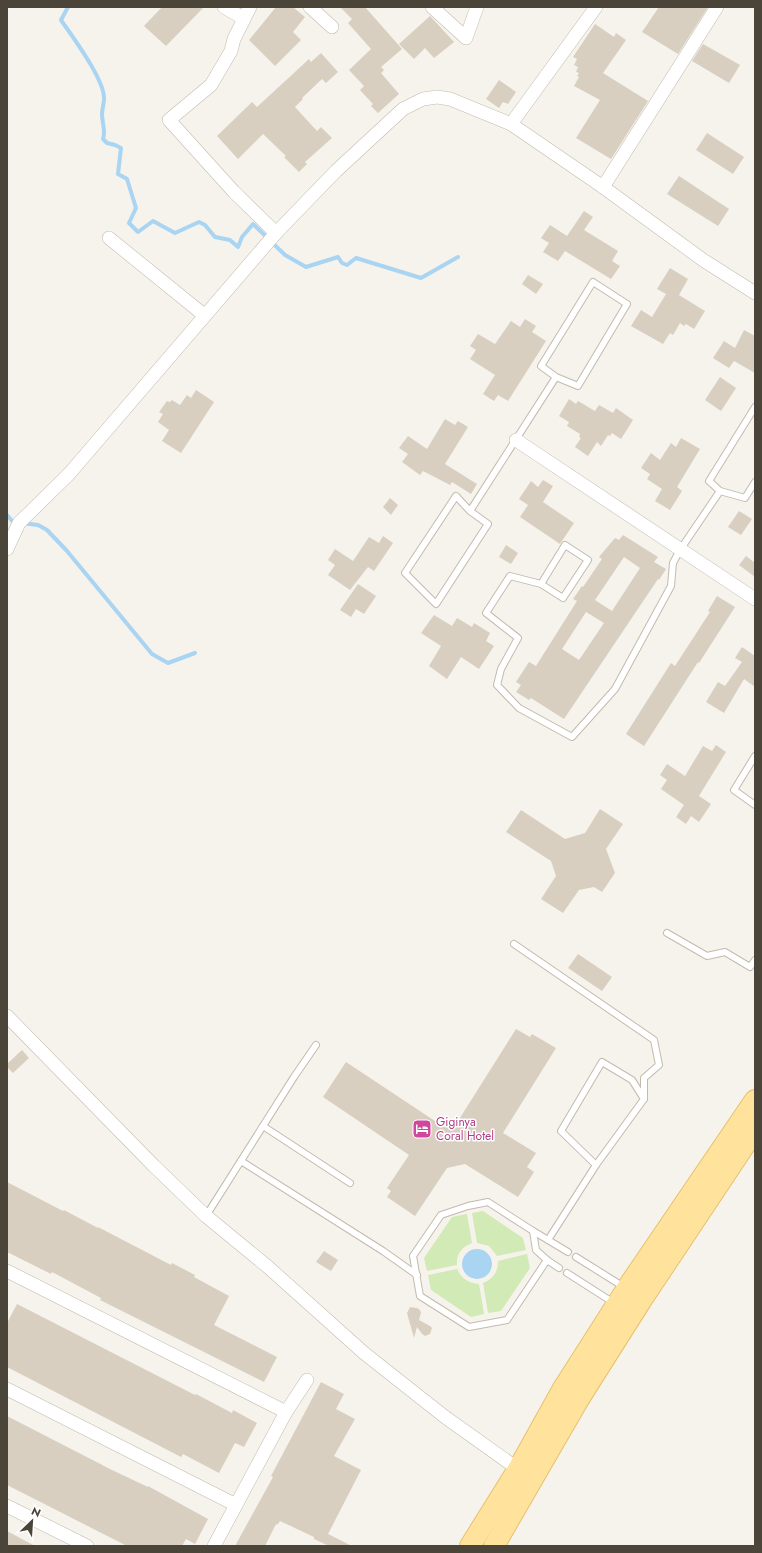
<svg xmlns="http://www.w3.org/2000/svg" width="762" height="1553" viewBox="0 0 762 1553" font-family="Jost,sans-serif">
<rect width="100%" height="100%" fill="#f6f3ec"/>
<g fill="#d2eab5">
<polygon points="483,1211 523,1238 526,1250 497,1256 489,1246 477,1243 472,1213"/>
<path d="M467 1214 472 1243C462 1247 456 1254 457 1265L427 1271 424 1258 452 1217Z"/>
<path d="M527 1254 530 1268 501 1311 488 1313 483 1283C493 1279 498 1272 498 1261Z"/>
<path d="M457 1269C462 1279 468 1283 479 1284L484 1314 471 1317 431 1290 428 1275Z"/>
</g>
<circle fill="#a9d4f2" cx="477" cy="1264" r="15"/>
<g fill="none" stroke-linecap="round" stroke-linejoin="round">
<g stroke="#a9d4f2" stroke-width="4">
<path d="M68 7 61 20C72 36 105 80 104 99 104 104 102 109 102 114 102 123 106 131 103 139L107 143 115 145 121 148 118 174 127 179 136 208 129 223 138 232 153 221 175 233 199 222 205 225 215 237 230 240 238 247 242 237 253 224 285 255 306 267 338 257 342 263 347 265 356 258 421 278 458 257"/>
<polyline points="7,515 13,522 38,525 47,530 67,551 152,654 168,663 195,653"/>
</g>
</g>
<g fill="#d8cfc1" fill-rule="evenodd">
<polygon points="162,7 204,7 166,46 144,26"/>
<polygon points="276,7 293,7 305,17 293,32 301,40 275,66 249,40"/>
<polygon points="340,7 365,7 402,49 381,67 384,70 381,73 399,94 378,113 371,106 373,104 360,90 364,86 349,70 371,49 348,23 352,19"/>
<polygon points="659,7 708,7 678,54 642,32"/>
<polygon points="430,16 454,42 434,58 425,48 414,59 399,44"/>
<polygon points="595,24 614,37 616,33 626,40 603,73 648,101 611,159 576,138 600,100 574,86 579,77 577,76 579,73 576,72 578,67 574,65 577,59 573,57"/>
<polygon points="703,44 740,65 729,83 692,61"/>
<polygon points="321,53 338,72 326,83 322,79 302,98 303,99 295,107 317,131 321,127 332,138 305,162 307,164 299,172 284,157 286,156 263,134 238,159 217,136 252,102 257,107 309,59 311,62"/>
<polygon points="499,80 516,92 508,104 503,102 499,108 486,99"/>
<polygon points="707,133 744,157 733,174 696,150"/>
<polygon points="679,176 729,209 718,226 667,194"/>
<polygon points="584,211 593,217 584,230 618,251 612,261 620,266 611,279 565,251 558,261 543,252 549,243 541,238 550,225 567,236"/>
<polygon points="670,268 688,279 679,295 705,311 694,329 686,324 684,326 680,323 673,335 670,333 663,344 631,326 641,310 652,317 666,294 657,289"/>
<polygon points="528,275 543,284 536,294 522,284"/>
<polygon points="525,319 536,326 532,332 546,341 508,401 498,395 494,401 483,394 495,375 470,359 476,350 470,346 478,334 495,344 511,321 520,327"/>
<polygon points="744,330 755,336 755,373 734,361 729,368 713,358 724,341 735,348"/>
<polygon points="720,377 736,388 721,411 705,400"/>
<polygon points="196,390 214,402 181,453 162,441 169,430 158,422 163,414 159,412 167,401 170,402 172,400 180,405 187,395 191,398"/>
<polygon points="569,399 576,404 578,401 595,411 599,405 613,413 616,408 633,420 621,439 612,433 610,436 608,435 601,446 597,442 588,456 575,447 581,438 579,437 580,434 567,426 569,422 559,416"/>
<polygon points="445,419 455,425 458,421 468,427 445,464 477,484 471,494 452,482 450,485 423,471 420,475 402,462 408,454 399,448 408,436 427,449"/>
<polygon points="681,438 700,449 677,487 682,491 670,510 655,501 662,489 647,479 650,474 641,468 651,453 660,460 671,443 676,447"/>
<polygon points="543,480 553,486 543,502 574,523 560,544 520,517 528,505 519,499 531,481 538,487"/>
<polygon points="390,498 398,505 391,515 383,507"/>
<polygon points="739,511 752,519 741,535 728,527"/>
<path d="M623 535 658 557 654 562 666 569 659 580 658 579 564 719 531 698 529 700 516 692 521 685 516 682 529 662 536 666 577 601 573 599 582 586 583 587 602 559 599 557 615 538 619 540ZM624 557 640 568 612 611 595 600ZM586 612 604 623 579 660 562 649Z"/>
<polygon points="383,536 393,543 374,571 368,567 350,590 328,575 335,565 328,560 335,549 353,561 369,537 379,543"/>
<polygon points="506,545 518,553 511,564 499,557"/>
<polygon points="746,556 755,563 755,577 739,565"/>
<polygon points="358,584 376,596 364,614 356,609 351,617 340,610"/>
<polygon points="717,596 735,607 699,663 698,662 644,746 626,734 671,663 675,666 710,612 708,611"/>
<polygon points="434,615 452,626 457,618 472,627 474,623 490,633 486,641 494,646 479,669 461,657 447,679 429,666 441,646 421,633"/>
<polygon points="742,647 755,656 755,687 744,679 724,713 706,702 718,682 725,686 742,662 735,658"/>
<polygon points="716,745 726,752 699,796 711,804 699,822 691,816 686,824 676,817 684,805 661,789 667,780 660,775 667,764 685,776 703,746 712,751"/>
<polygon points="600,809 623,824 606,849 615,873 602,892 594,887 579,890 563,913 541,899 556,876 551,861 506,832 521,810 565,839 585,833"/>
<polygon points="578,954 612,977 602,991 568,968"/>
<polygon points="516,1029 530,1037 532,1034 556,1048 503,1133 536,1153 527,1167 534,1172 518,1197 465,1164 447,1168 415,1216 387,1197 391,1191 387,1188 409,1155 323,1097 346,1062 444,1127 458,1121"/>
<polygon points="22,1050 29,1058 13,1073 7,1067 7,1064"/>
<polygon points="7,1182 63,1211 64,1210 98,1228 98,1227 171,1265 172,1263 195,1275 194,1277 229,1296 214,1325 277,1357 264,1382 100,1300 101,1298 52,1272 51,1274 7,1252"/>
<polygon points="324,1251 338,1260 331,1271 316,1262"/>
<polygon points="17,1304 195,1395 196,1394 232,1413 233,1410 257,1423 244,1447 235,1443 219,1473 183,1454 181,1457 7,1367 7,1323"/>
<polygon points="410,1307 417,1308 420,1310 421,1313 419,1320 430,1326 432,1328 430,1334 425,1336 422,1334 417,1327 414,1338 407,1313"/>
<polygon points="321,1382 344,1394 336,1409 355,1419 334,1456 361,1470 328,1534 352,1546 329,1546 314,1539 314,1537 280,1521 277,1525 276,1524 265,1546 235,1546 273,1477 271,1476"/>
<polygon points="7,1416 112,1470 148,1487 148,1486 208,1519 195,1544 186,1539 182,1546 127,1546 7,1485"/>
<polygon points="7,1531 35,1546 7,1546"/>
</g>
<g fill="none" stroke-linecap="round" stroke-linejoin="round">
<defs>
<g id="lane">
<polyline points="755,407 709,481 720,491 745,498 755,482"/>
<polyline points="470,511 456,496 405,573 436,604 488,524 470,511 556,377 541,366 593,282 627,304 578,386 556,377"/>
<polyline points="541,584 565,545 588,560 563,598 541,584 510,576 486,613 518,638 501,669 497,685 519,708 572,737 615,689 671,586 673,563 680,550 720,491"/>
<polyline points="755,756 734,790 755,805"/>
<polyline points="667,933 707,956 725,952 750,967 755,960"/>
<polyline points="514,944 654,1040 659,1065 644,1078 644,1099 596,1165 548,1240"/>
<polyline points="263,1126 350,1183"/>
<polyline points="241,1161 383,1251 417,1275"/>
<polyline points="596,1165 561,1131 602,1062 632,1080 644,1099"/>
<polygon points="488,1202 533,1231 536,1250 547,1260 507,1320 469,1327 420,1296 413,1256 441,1215 468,1206"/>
<polyline points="206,1216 294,1077 316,1045"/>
<polyline points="533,1231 568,1252"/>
<polyline points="576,1257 624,1287"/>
<polyline points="547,1260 559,1268"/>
<polyline points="567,1273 614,1303"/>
</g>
<g id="street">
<polyline points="224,7 243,18"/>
<polyline points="250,7 234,39 231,51 211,85 169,120 234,192 276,233"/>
<polyline points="310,7 332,27"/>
<polyline points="432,7 466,38 477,7"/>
<polyline points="511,124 596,7"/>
<polyline points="603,187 717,7"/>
<polyline points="109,238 204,315"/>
<polyline points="516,440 755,599"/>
<polyline points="7,549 19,523 69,474 276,233 336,171 403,109 423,99 437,97 450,99 511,124 603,187 703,260 755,293"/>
<polyline points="7,1016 154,1166 206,1216 268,1267 364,1353 445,1417 518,1469"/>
<polyline points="7,1271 286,1412"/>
<polyline points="7,1389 236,1505"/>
<polyline points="7,1506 87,1546"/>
<polyline points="214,1546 286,1412 307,1380"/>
</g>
<g id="primary">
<polyline points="470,1546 518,1469 562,1390 631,1282 755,1100"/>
<polyline points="494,1546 579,1399 641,1301 755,1130"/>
</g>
</defs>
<use href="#lane" stroke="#c2bbae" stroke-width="8"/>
<use href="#street" stroke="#c2bbae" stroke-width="14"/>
<use href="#primary" stroke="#e6c16a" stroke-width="22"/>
<use href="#lane" stroke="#fff" stroke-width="6"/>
<use href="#street" stroke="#fff" stroke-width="13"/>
<use href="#primary" stroke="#ffe39c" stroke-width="20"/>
</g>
<defs>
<symbol id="hotel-square" viewBox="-11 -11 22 22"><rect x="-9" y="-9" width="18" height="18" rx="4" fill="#d1479c" stroke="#fff"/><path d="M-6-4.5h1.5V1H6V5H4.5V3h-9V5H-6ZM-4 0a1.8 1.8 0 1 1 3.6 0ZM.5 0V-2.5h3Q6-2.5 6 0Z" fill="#fff"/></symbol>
</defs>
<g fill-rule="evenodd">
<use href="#hotel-square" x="411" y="1118" width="22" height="22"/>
</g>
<g text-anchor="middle" stroke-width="3" stroke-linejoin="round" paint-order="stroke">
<g font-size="12" fill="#b23c85" stroke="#fff" text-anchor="start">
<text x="436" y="1126">Giginya<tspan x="436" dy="14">Coral Hotel</tspan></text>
</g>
</g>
<rect width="762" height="1553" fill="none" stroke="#4b4439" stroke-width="16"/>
<g transform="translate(32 1521) rotate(25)" stroke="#ffffff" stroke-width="3" paint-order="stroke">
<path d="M0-3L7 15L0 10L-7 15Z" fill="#4b4439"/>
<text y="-6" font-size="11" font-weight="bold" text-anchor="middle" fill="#4b4439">N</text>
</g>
</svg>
